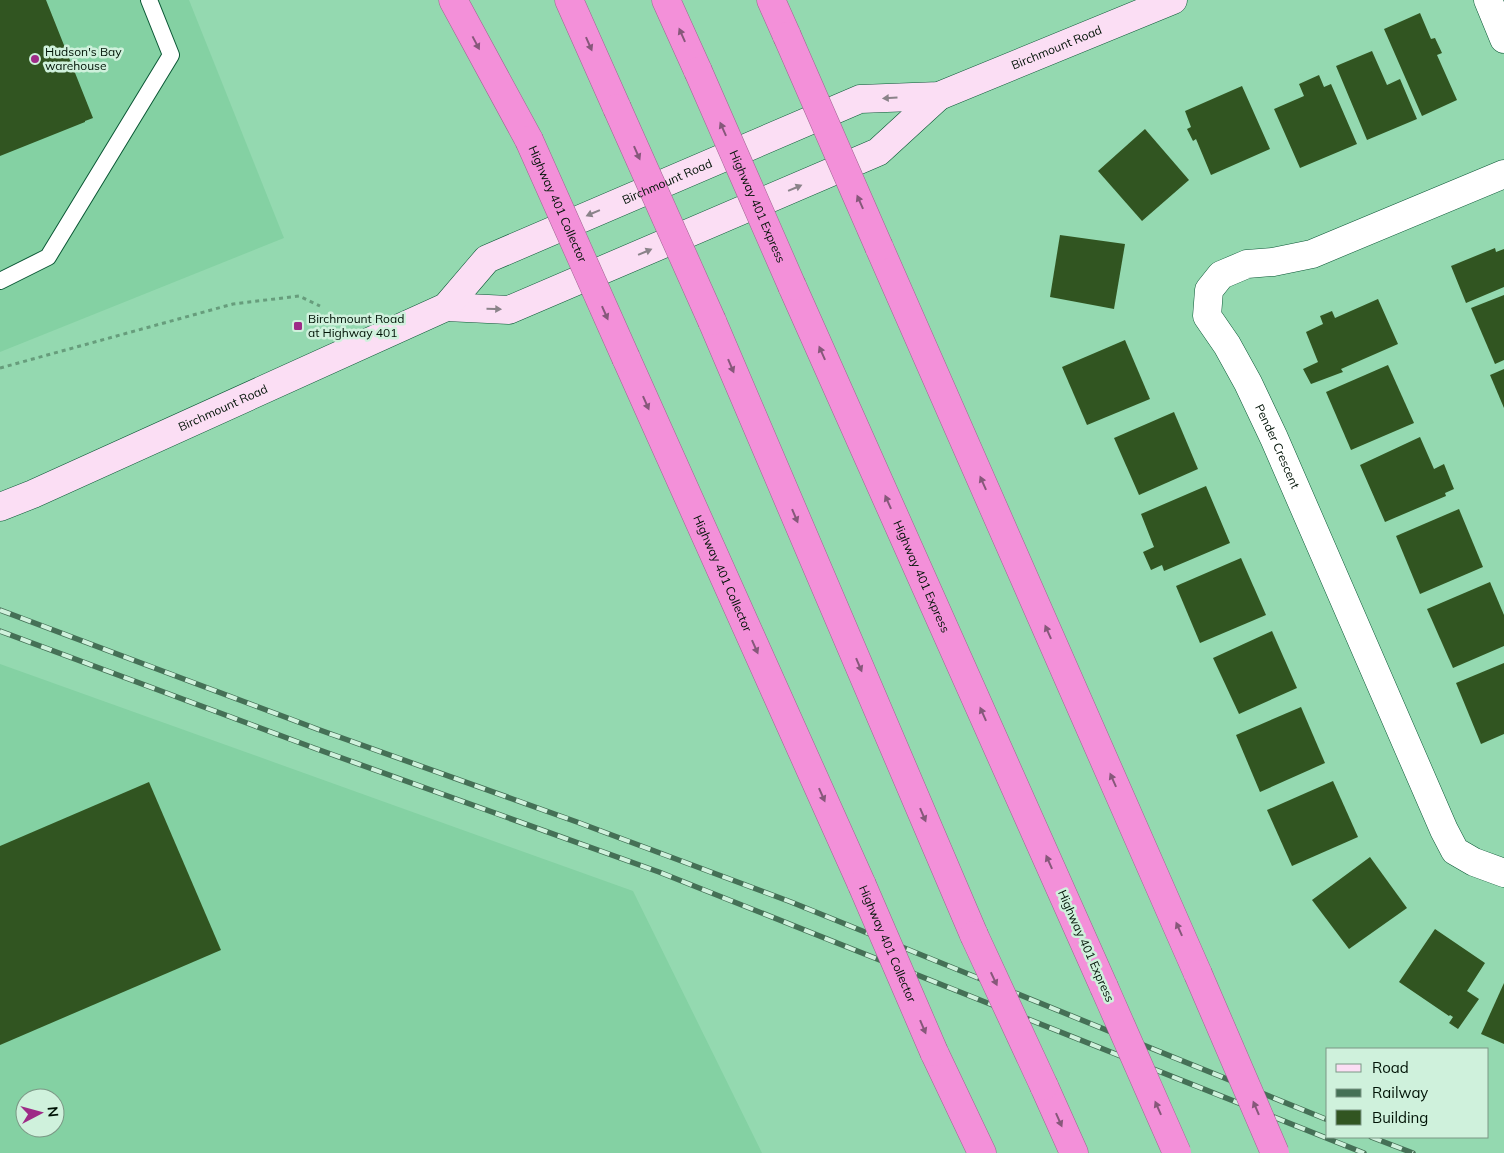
<svg xmlns="http://www.w3.org/2000/svg" width="1504" height="1153" viewBox="0 0 1504 1153" font-family="Mulish,sans-serif">
<rect width="100%" height="100%" fill="#94d9b0"/>
<g fill="#84d1a3" fill-rule="evenodd">
<polygon points="0,0 189,0 284,238 0,352"/>
<path d="M0 664 633 891 762 1153H0ZM25 1098H55V1128H25Z"/>
</g>
<g fill="#315521">
<polygon points="0,0 46,0 93,118 85,121 85,122 0,156"/>
<polygon points="1420,13 1431,39 1435,38 1442,53 1437,55 1457,100 1422,116 1384,29"/>
<polygon points="1372,51 1387,85 1400,79 1417,119 1367,140 1336,66"/>
<polygon points="1319,75 1324,87 1331,84 1357,144 1300,168 1274,109 1304,96 1299,84"/>
<polygon points="1242,86 1270,149 1211,175 1196,139 1193,141 1187,129 1191,127 1185,111"/>
<polygon points="1145,129 1189,180 1142,221 1098,171"/>
<polygon points="1060,235 1125,244 1114,309 1050,297"/>
<polygon points="1495,248 1496,252 1504,249 1504,287 1466,303 1451,266"/>
<polygon points="1504,295 1504,360 1495,364 1471,308"/>
<polygon points="1378,299 1398,344 1341,369 1343,372 1311,384 1303,369 1318,362 1306,332 1323,324 1320,316 1332,311 1335,318"/>
<polygon points="1125,340 1150,399 1087,425 1062,367"/>
<polygon points="1388,365 1414,423 1351,450 1326,392"/>
<polygon points="1504,369 1504,408 1490,375"/>
<polygon points="1174,412 1198,469 1139,495 1114,438"/>
<polygon points="1420,437 1434,469 1444,464 1454,489 1445,493 1446,496 1385,522 1360,465"/>
<polygon points="1206,486 1230,543 1164,571 1162,565 1151,570 1143,552 1154,547 1141,514"/>
<polygon points="1459,509 1483,567 1420,594 1396,536"/>
<polygon points="1241,558 1266,615 1200,643 1176,586"/>
<polygon points="1490,582 1504,615 1504,646 1453,668 1427,609"/>
<polygon points="1272,631 1297,688 1239,714 1213,658"/>
<polygon points="1504,663 1504,734 1481,744 1456,683"/>
<polygon points="1301,707 1325,763 1260,792 1236,735"/>
<polygon points="1333,781 1358,837 1292,866 1267,810"/>
<polygon points="149,782 221,950 0,1045 0,846"/>
<polygon points="1370,857 1407,908 1349,949 1312,900"/>
<polygon points="1435,929 1485,963 1467,991 1479,999 1458,1029 1449,1023 1453,1017 1450,1015 1449,1016 1399,982"/>
<polygon points="1504,983 1504,1044 1481,1034"/>
</g>
<g fill="none" stroke-linecap="round" stroke-linejoin="round">
<defs>
<polyline id="lane" points="0,281 48,257 171,55 149,0"/>
<g id="street">
<polyline points="1488,0 1504,39"/>
<path id="s1" d="M1504 174 1312 254 1273 262 1247 264 1221 275 1209 290 1207 316 1227 345 1248 383 1274 438 1444 830 1455 851 1474 862 1504 873"/>
</g>
<g id="secondary">
<polyline points="446,307 509,310 878,152 939,96"/>
<path id="s2" d="M0 507 33 494 446 307 487 259 860 99 939 96 1173 0"/>
</g>
<g id="highway">
<polyline points="453,0 529,140"/>
<polyline points="569,0 617,108"/>
<polyline points="666,0 698,71"/>
<polyline points="771,0 787,36"/>
<polyline points="879,247 1198,974"/>
<path id="s3" d="M792 286 1104 987"/>
<polyline points="712,321 974,935"/>
<path id="s4" d="M626 358 862 885"/>
<polyline points="934,1052 982,1153"/>
<polyline points="1044,1086 1074,1153"/>
</g>
</defs>
<use href="#lane" stroke="#0a5735" stroke-width="18"/>
<use href="#street" stroke="#0a5735" stroke-width="29"/>
<use href="#secondary" stroke="#0a5735" stroke-width="29"/>
<use href="#highway" stroke="#9e648f" stroke-width="29"/>
<polyline stroke="#679d7c" stroke-width="3" stroke-dasharray="4 4" stroke-linecap="butt" points="0,368 233,304 299,296 320,306"/>
<use href="#lane" stroke="#fff" stroke-width="16"/>
<use href="#street" stroke="#fff" stroke-width="28"/>
<use href="#secondary" stroke="#fbdef4" stroke-width="28"/>
<use href="#highway" stroke="#f390d9" stroke-width="28"/>
<defs>
<g id="rail">
<polyline points="0,610 317,729 577,822 791,902 1328,1120"/>
<polyline points="0,631 314,748 659,872 1364,1153"/>
<polyline points="1371,1137 1413,1153"/>
</g>
</defs>
<use href="#rail" stroke="#457056" stroke-width="5.5"/>
<use href="#rail" stroke="#cff1dc" stroke-width="4" stroke-dasharray="11" stroke-linecap="butt"/>
<defs>
<g id="highway-bridge">
<polyline points="787,36 879,247"/>
<path id="s5" d="M698 71 792 286"/>
<polyline points="617,108 712,321"/>
<path id="s6" d="M529 140 626 358"/>
<path id="s7" d="M862 885 934 1052"/>
<polyline points="974,935 1044,1086"/>
<polyline points="1198,974 1275,1153"/>
<polyline points="1104,987 1177,1153"/>
</g>
</defs>
<use href="#highway-bridge" stroke="#9e648f" stroke-width="29" stroke-linecap="butt"/>
<use href="#highway-bridge" stroke="#f390d9" stroke-width="28"/>
</g>
<defs><path id="oneway-solid" d="M-6-.8H1V-3.2L6.5 0L1 3.2V.8H-6Z" transform="scale(1.25)"/></defs>
<g fill="#86587a">
<use href="#oneway-solid" transform="translate(682 35) rotate(-114)"/>
<use href="#oneway-solid" transform="translate(476 43) rotate(62)"/>
<use href="#oneway-solid" transform="translate(589 44) rotate(66)"/>
<use href="#oneway-solid" transform="translate(723 129) rotate(-114)"/>
<use href="#oneway-solid" transform="translate(637 153) rotate(66)"/>
<use href="#oneway-solid" transform="translate(860 202) rotate(-114)"/>
<use href="#oneway-solid" transform="translate(605 313) rotate(66)"/>
<use href="#oneway-solid" transform="translate(822 353) rotate(-114)"/>
<use href="#oneway-solid" transform="translate(731 366) rotate(67)"/>
<use href="#oneway-solid" transform="translate(646 403) rotate(66)"/>
<use href="#oneway-solid" transform="translate(983 483) rotate(-114)"/>
<use href="#oneway-solid" transform="translate(888 502) rotate(-114)"/>
<use href="#oneway-solid" transform="translate(795 516) rotate(67)"/>
<use href="#oneway-solid" transform="translate(1048 632) rotate(-114)"/>
<use href="#oneway-solid" transform="translate(755 647) rotate(66)"/>
<use href="#oneway-solid" transform="translate(859 665) rotate(67)"/>
<use href="#oneway-solid" transform="translate(983 714) rotate(-114)"/>
<use href="#oneway-solid" transform="translate(1113 780) rotate(-114)"/>
<use href="#oneway-solid" transform="translate(822 795) rotate(66)"/>
<use href="#oneway-solid" transform="translate(923 815) rotate(67)"/>
<use href="#oneway-solid" transform="translate(1049 862) rotate(-114)"/>
<use href="#oneway-solid" transform="translate(1179 929) rotate(-114)"/>
<use href="#oneway-solid" transform="translate(994 979) rotate(65)"/>
<use href="#oneway-solid" transform="translate(923 1027) rotate(67)"/>
<use href="#oneway-solid" transform="translate(1158 1108) rotate(-114)"/>
<use href="#oneway-solid" transform="translate(1256 1108) rotate(-113)"/>
<use href="#oneway-solid" transform="translate(1059 1120) rotate(66)"/>
</g>
<g fill="#8a8389">
<use href="#oneway-solid" transform="translate(890 98) rotate(177)"/>
<use href="#oneway-solid" transform="translate(795 188) rotate(-23)"/>
<use href="#oneway-solid" transform="translate(593 213) rotate(157)"/>
<use href="#oneway-solid" transform="translate(645 252) rotate(-23)"/>
<use href="#oneway-solid" transform="translate(494 309) rotate(2)"/>
</g>
<g fill="#9e2b87" stroke="#cff1dc" stroke-width="2">
<circle cx="35" cy="59" r="5"/>
<rect x="293" y="321" width="10" height="10" rx="2.5"/>
</g>
<g text-anchor="middle" stroke-width="5" stroke-linejoin="round" paint-order="stroke">
<g font-size="12" fill="#001306" stroke="#cff1dc">
<text dy="4" stroke="none"><textPath href="#s2" startOffset="1164">Birchmount Road</textPath></text>
<text dy="4" stroke="none"><textPath href="#s2" startOffset="748">Birchmount Road</textPath></text>
<text dy="4" stroke="none"><textPath href="#s6" startOffset="70">Highway 401 Collector</textPath></text>
<text dy="4" stroke="none"><textPath href="#s5" startOffset="148">Highway 401 Express</textPath></text>
<text dy="4" stroke="none"><textPath href="#s2" startOffset="244">Birchmount Road</textPath></text>
<text dy="4" stroke="none"><textPath href="#s1" startOffset="496">Pender Crescent</textPath></text>
<text dy="4" stroke="none"><textPath href="#s4" startOffset="236">Highway 401 Collector</textPath></text>
<text dy="4" stroke="none"><textPath href="#s3" startOffset="318">Highway 401 Express</textPath></text>
<text dy="4" stroke="none"><textPath href="#s7" startOffset="64">Highway 401 Collector</textPath></text>
<text transform="translate(1086 946) rotate(66)" y="4">Highway 401 Express</text>
</g>
<g font-size="12" fill="#001306" stroke="#cff1dc" text-anchor="start">
<text x="45" y="56">Hudson's Bay<tspan x="45" dy="14">warehouse</tspan></text>
<text x="308" y="323">Birchmount Road<tspan x="308" dy="14">at Highway 401</tspan></text>
</g>
</g>
<rect x="1326" y="1048" width="162" height="90" fill="#cff1dc" stroke="#7c9886"/>
<rect x="1336" y="1064" width="25" height="8" fill="#fbdef4" stroke="#7c9886"/>
<text x="1372" y="1073" font-size="15" fill="#001306">Road</text>
<rect x="1336" y="1089" width="25" height="8" fill="#457056" stroke="#7c9886"/>
<text x="1372" y="1098" font-size="15" fill="#001306">Railway</text>
<rect x="1336" y="1110" width="25" height="15" fill="#315521" stroke="#7c9886"/>
<text x="1372" y="1123" font-size="15" fill="#001306">Building</text>
<g transform="translate(40 1113) rotate(84)"><circle r="24" fill="#cff1dc" stroke="#7c9886"/>
<path d="M0-4L9 19L0 12L-9 19Z" fill="#9e2b87"/>
<text y="-8" font-size="14" font-weight="bold" text-anchor="middle" fill="#001306">N</text>
</g>
</svg>
